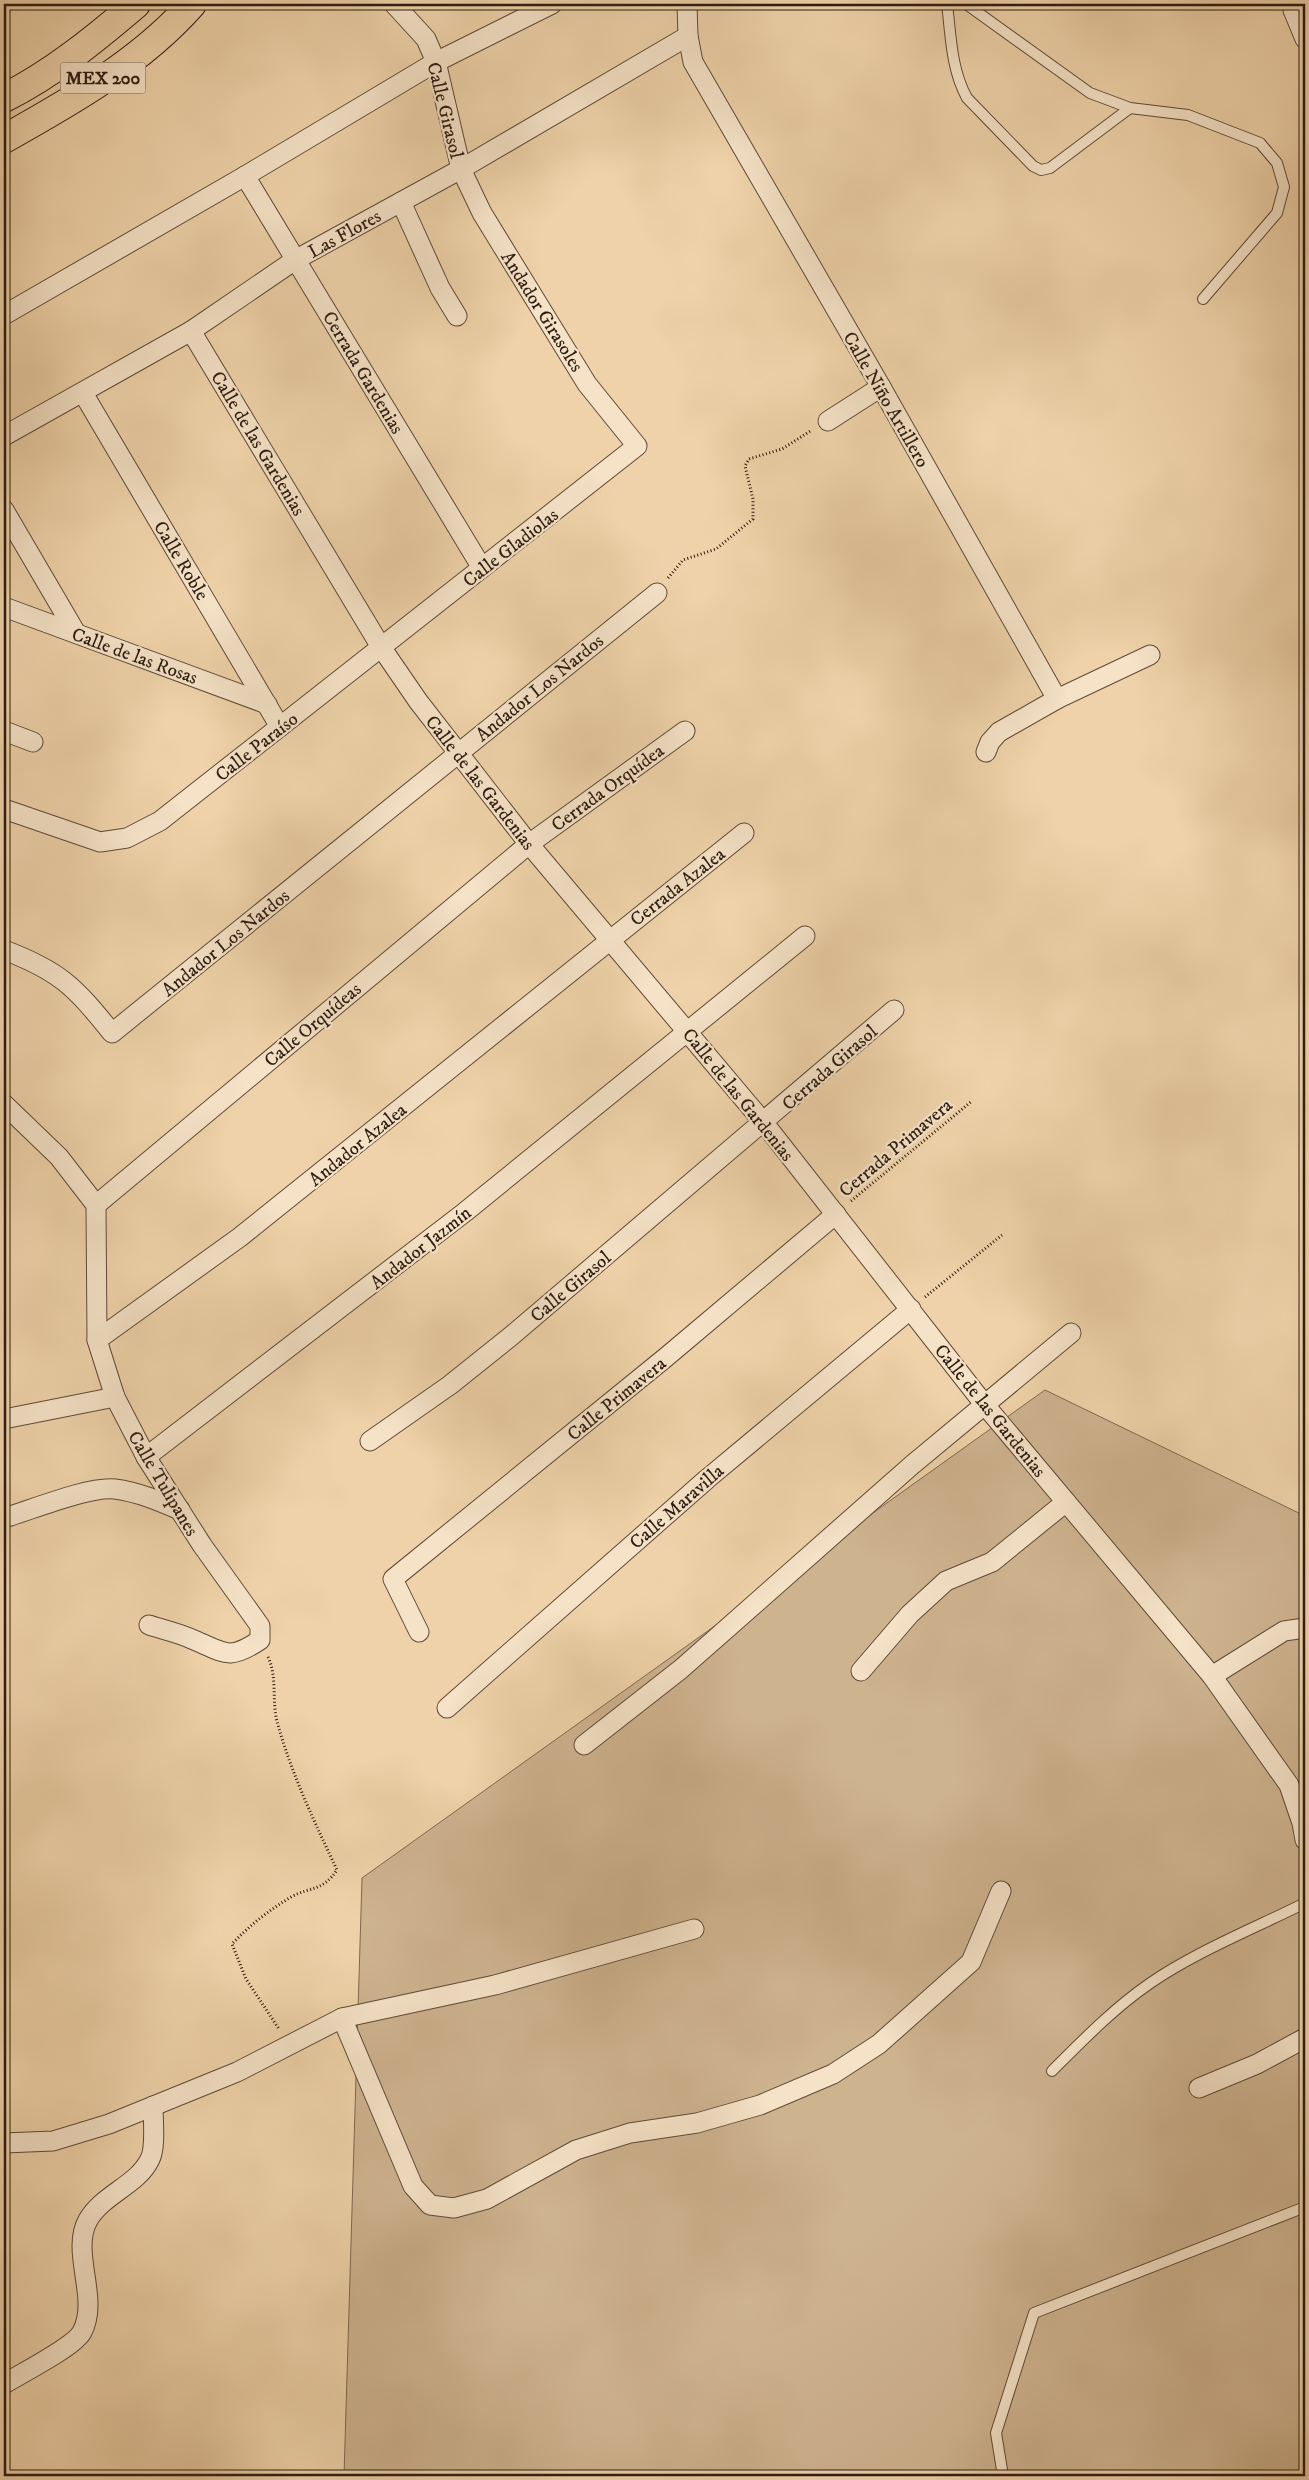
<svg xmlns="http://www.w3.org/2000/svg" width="1309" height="2480" viewBox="0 0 1309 2480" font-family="'IM FELL DW Pica',serif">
<rect width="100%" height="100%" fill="#efd2a9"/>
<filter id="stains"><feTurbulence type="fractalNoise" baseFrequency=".004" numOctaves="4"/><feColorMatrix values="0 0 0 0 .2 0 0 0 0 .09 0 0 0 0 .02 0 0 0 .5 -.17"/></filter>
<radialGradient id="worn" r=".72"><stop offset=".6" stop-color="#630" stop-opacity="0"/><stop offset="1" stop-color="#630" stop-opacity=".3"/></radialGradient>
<polygon fill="#ceb38f" stroke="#7e6850" points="1045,1390 1305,1516 1305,2476 344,2476 362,1878"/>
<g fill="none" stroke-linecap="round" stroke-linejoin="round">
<defs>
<g id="service">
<path d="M947 4C951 36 951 69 967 98L1033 166 1041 170 1050 168 1130 108"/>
<polyline points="966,4 1090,93 1130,108 1188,115 1260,143 1277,163 1284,187 1277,213 1203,299"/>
<path d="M1052 2071C1083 2040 1113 2009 1149 1984 1195 1952 1255 1928 1305 1903"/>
<polyline points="1003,2476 996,2433 1034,2313 1305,2207"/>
</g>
<g id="minor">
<polyline points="687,4 688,36 693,62 881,387 1057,699"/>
<polyline points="1293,4 1293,10 1305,39"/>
<polyline points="245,176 482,568"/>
<polyline points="401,202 440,288 457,316"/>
<polyline points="4,315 245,176 436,62 552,4"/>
<polyline points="191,331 381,647 418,701 529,844 764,1123 984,1404 1212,1676 1289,1785 1302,1823 1305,1840"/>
<polyline points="83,393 280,727"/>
<polyline points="828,421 881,387"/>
<polyline points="4,436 191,331 295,260 461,169 688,36"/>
<polyline points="4,510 76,633"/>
<polyline points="4,607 267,704"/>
<polyline points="4,731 33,742"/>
<polyline points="986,752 990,742 999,732 1057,699 1150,655"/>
<polyline points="4,809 100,842 127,838 160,821 637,446 587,384 482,213 461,169 436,62 426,39 394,4"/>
<path d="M4 950C60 971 75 987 112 1033L657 593"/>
<path d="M4 1104 59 1157 96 1205 97 1340 115 1397 146 1457 202 1545 260 1626V1640C229 1661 225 1653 194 1640 180 1633 164 1630 149 1625"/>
<polyline points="96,1205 529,844 685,731"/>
<polyline points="97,1340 240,1237 744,833"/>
<polyline points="4,1419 115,1397"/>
<polyline points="370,1441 450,1385 510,1337 894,1010"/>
<polyline points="146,1457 465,1212 805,936"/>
<path d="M4 1518C31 1510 89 1486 115 1489 138 1492 159 1501 180 1510"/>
<polyline points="419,1632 393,1579 665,1358 836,1214"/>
<polyline points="861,1671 910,1614 946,1581 992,1562 1066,1502"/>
<polyline points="1212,1676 1284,1631 1305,1628"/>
<polyline points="447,1708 707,1479 911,1309"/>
<polyline points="584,1745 681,1669 912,1465 1071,1333"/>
<polyline points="342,2018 413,2186 430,2205 454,2208 487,2199 576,2150 630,2133 697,2123 760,2105 833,2074 879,2044 971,1962 1001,1891"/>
<polyline points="1199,2088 1257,2064 1305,2038"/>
<polyline points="4,2143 53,2141 109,2124 237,2072 342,2018 495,1985 694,1929"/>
<path d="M4 2384C20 2374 74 2347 82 2332 100 2298 70 2252 88 2220 103 2194 138 2185 150 2159 156 2148 153 2119 153 2106"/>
</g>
<g id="primary">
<path d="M4 98C52 74 95 39 136 4"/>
<path d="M4 139C70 102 141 62 192 4"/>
</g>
</defs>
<use href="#service" stroke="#5e4a38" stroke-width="12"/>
<use href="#minor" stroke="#5e4a38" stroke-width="21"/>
<use href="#primary" stroke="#2d1c12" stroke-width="30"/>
<g stroke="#2d1c12" stroke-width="3" stroke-dasharray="1 2.5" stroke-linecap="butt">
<polyline points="668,578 683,560 716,549 753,519 753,499 745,466 749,459 782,449 812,430"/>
<polyline points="851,1201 972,1101"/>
<polyline points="925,1297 1002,1235"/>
<path d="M268 1657C278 1678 271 1703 278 1725 292 1775 315 1823 337 1870 322 1892 311 1886 291 1897 269 1910 249 1926 232 1944L246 1979 279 2029"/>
</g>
<use href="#service" stroke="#f5e2c7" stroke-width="10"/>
<use href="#minor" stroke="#f5e2c7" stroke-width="19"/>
<use href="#primary" stroke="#efd2a9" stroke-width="28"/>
</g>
<g text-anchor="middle" stroke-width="4.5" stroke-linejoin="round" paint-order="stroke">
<rect fill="#f5e2c7" stroke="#695748" stroke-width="1" x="60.5" y="62.5" width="85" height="31" rx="4"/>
<g font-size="18" font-weight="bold" fill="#2d1c12">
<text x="103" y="84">MEX 200</text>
</g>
<g font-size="19" fill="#2d1c12" stroke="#f5e2c7">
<text transform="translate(446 110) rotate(76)" y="7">Calle Girasol</text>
<text transform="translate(344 233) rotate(-29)" y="7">Las Flores</text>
<text transform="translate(543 311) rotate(58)" y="7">Andador Girasoles</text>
<text transform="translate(364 372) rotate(59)" y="7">Cerrada Gardenias</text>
<text transform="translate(887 399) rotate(60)" y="7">Calle Niño Artillero</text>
<text transform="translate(259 443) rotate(59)" y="7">Calle de las Gardenias</text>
<text transform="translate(510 547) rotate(-38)" y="7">Calle Gladiolas</text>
<text transform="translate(182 560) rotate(59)" y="7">Calle Roble</text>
<text transform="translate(135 655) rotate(20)" y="7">Calle de las Rosas</text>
<text transform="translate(539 687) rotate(-39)" y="7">Andador Los Nardos</text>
<text transform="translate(256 746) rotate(-38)" y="7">Calle Paraíso</text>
<text transform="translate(481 782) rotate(52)" y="7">Calle de las Gardenias</text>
<text transform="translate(607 787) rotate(-36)" y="7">Cerrada Orquídea</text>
<text transform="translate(677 886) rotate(-38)" y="7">Cerrada Azalea</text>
<text transform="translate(225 942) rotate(-39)" y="7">Andador Los Nardos</text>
<text transform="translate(312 1024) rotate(-40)" y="7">Calle Orquídeas</text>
<text transform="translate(829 1067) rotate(-41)" y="7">Cerrada Girasol</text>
<text transform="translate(739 1094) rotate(51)" y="7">Calle de las Gardenias</text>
<text transform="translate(357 1144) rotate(-39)" y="7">Andador Azalea</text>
<text transform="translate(895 1147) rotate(-40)" y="7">Cerrada Primavera</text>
<text transform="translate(420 1247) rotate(-38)" y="7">Andador Jazmín</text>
<text transform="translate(570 1286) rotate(-40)" y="7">Calle Girasol</text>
<text transform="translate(616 1398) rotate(-39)" y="7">Calle Primavera</text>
<text transform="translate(991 1410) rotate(51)" y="7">Calle de las Gardenias</text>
<text transform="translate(164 1483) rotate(59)" y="7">Calle Tulipanes</text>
<text transform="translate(676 1506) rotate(-41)" y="7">Calle Maravilla</text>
</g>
</g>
<rect width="1309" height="2480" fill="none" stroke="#efd2a9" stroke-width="20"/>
<rect x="5" y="5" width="1299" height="2470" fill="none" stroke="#2d1c12" stroke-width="2.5"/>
<rect x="10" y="10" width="1289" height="2460" fill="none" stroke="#2d1c12"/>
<rect width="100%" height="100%" filter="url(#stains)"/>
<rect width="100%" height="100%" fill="url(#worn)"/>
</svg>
